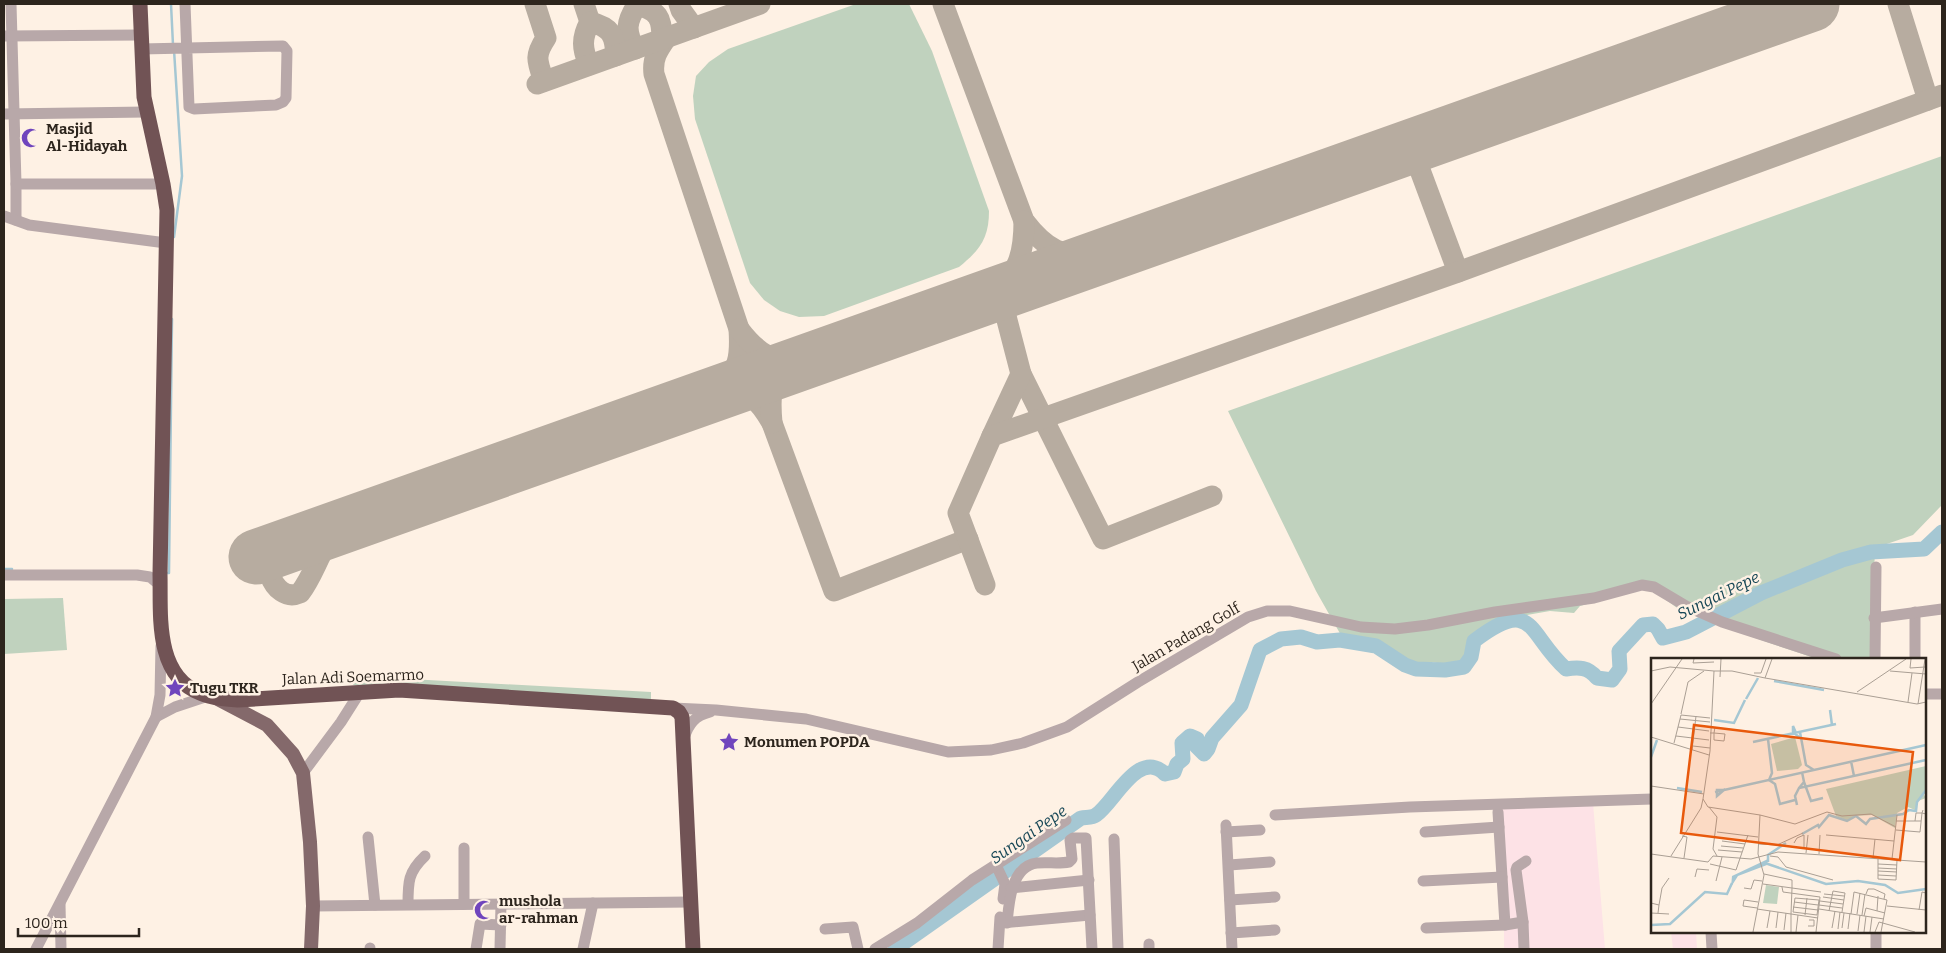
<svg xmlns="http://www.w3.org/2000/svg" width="1946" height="953" viewBox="0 0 1946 953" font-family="Bitter,serif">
<rect width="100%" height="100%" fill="#fef1e4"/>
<g fill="#fde2e6">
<polygon points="1593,803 1605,949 1504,949 1504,877 1498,807"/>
<polygon points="1671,932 1696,932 1697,949 1673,949"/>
</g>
<g fill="#c0d2be">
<path d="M856 4H909L932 51 989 211C989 238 980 250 959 267L824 316 799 317 780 311 764 300 750 283 695 119 693 96 696 76 709 62 728 49Z"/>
<polygon points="1942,156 1942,505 1913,535 1875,548 1871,659 1817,659 1720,626 1680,610 1652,590 1641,589 1580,606 1574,613 1550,611 1499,620 1495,634 1484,634 1477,641 1470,662 1449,666 1433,662 1420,663 1360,650 1360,639 1342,637 1316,591 1228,411"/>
<polygon points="63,598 67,650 4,654 4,599"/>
<polygon points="355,676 651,692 651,702 353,685"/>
</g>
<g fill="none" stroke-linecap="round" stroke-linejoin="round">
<g stroke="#a5c7d3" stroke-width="2.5">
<polyline points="171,4 173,45"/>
<polyline points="174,237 182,176 174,50"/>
<polyline points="4,569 12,569"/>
<polyline points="165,573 169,573 172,319"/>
</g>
<path stroke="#a5c7d3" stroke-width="15" d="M895 949 1081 818C1086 817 1092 818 1096 815 1114 803 1138 748 1165 774L1174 772 1177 764 1183 759 1182 743 1190 736 1197 739 1196 746 1204 754 1208 749 1212 738 1241 705 1260 650 1281 639 1301 637 1317 642 1340 640 1376 646 1405 665 1416 669 1445 670 1464 667 1471 657 1474 641C1535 595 1527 634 1566 669 1579 667 1588 667 1597 678L1612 680 1620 669 1619 651 1643 625 1653 624 1658 629 1663 638 1686 632 1761 593 1842 560 1871 552 1924 549 1942 532"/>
<g stroke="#b7aca0" stroke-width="21">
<path d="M535 4 546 38C534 56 537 61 544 81"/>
<polyline points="584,4 590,22"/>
<polyline points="679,4 681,10 694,28"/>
<path d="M943 4 1024 221C1047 251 1061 256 1098 257"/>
<polyline points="1898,4 1928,100"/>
<path d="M667 37C658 50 652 58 654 74L739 329C741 360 738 367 720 392"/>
<path d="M635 49C625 31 626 22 637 5 658 11 662 17 662 39"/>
<path d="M589 65C582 49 581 38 590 22 611 27 615 35 616 56"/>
<polyline points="537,84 760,4"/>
<polyline points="1411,146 1458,272"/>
<path d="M982 299C1016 278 1024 261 1024 221"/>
<path d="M739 329C758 354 771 361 802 363"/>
<polyline points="1021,374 1103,539 1212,496"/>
<path d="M720 392C749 389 758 399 772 423L834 591 968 539"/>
<path d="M772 423C769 388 770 379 802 363"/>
<polyline points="992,436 1021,374 1000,293"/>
<path d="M325 533C318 531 310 528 303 528 296 527 290 530 284 533 252 552 273 605 300 593 317 571 320 544 343 526"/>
<polyline points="985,585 958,513 992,436 1458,272 1942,95"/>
</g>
<polyline stroke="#b7aca0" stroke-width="55" points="256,557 1812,4"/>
<g stroke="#b8a8a9" stroke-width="11">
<polyline points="11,4 16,184 16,220"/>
<polyline points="4,36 141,35"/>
<polyline points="141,49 283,46 287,51 286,98 283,102 276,105 194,109 189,107 185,4"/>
<polyline points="4,114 146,112"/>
<polyline points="16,184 163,184"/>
<polyline points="4,216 29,225 166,243"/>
<polyline points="4,575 137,575 150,577 161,586"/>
<polyline points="1915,612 1915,659"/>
<polyline points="1874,618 1942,609"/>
<polyline points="1875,659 1876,567"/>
<polyline points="1925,694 1942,694"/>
<polyline points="673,708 716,710 806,719 948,752 991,750 1023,743 1067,727 1138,682 1248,617 1267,611 1290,611 1361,627 1395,629 1428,625 1495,612 1594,598 1642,585 1654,587 1686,606 1722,622 1836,659"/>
<polyline points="156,717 175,707 208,696"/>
<path d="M684 738C689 723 695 716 710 712"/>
<polyline points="303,773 341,722 360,692"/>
<polyline points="1498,812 1505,925"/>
<polyline points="1275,815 1410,807 1652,799"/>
<polyline points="1226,825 1232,949"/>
<polyline points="1226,832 1260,830"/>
<polyline points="1425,832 1499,827"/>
<polyline points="368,837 375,905"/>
<polyline points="1114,839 1118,949"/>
<polyline points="464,848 464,904"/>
<polyline points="996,865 1005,884 1003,899"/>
<polyline points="1229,865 1270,862"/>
<polyline points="1423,881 1502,877"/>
<polyline points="1011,888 1089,880"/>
<polyline points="1230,900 1275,897"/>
<polyline points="60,904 61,949"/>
<path d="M408 904C408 882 408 872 425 856"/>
<polyline points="313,906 690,902"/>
<polyline points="1001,923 1090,915"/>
<path d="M1007 923C1009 903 1011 866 1037 863 1048 862 1059 864 1069 862L1072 859 1070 840 1073 838H1086L1092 949"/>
<polyline points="1426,928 1505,925 1523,922"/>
<polyline points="825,929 853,927 858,949"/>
<polyline points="1711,932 1712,949"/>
<polyline points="1231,933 1275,930"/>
<polyline points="1149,944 1149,949"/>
<polyline points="36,949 156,717 160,695 161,646"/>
<polyline points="370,949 370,948"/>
<polyline points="476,949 480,924 501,925"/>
<polyline points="500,949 501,903"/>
<polyline points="583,949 593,903"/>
<polyline points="875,949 917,923 972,880 1066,820"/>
<polyline points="998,949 1000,917"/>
<polyline points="1524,949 1523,922 1516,870 1517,867 1526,861"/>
<polyline points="1876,949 1876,932"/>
</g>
<polyline stroke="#84696b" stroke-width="14" points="216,698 267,725 293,754 303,773 310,842 313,906 311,949"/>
<path stroke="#715355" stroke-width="15" d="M140 4 144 97 163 184 167 210 160 574C161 613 154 675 200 693 212 698 225 699 238 700L399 690 673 708 679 712 682 717 693 949"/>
</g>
<defs>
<symbol id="mosque-bare" viewBox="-9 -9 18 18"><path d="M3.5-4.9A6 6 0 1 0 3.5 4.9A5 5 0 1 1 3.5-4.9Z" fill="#7045bd" stroke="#fef1e4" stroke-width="2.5" paint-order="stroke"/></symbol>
<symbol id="sight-bare" viewBox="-9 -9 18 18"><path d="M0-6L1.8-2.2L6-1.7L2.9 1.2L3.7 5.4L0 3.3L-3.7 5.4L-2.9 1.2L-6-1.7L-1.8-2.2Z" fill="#7045bd" stroke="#fef1e4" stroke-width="2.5" paint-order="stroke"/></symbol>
</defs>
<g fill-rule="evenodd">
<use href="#mosque-bare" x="17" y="124" width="28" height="28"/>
<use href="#sight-bare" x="161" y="674" width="28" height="28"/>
<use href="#sight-bare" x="715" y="728" width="28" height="28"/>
<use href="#mosque-bare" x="470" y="896" width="28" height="28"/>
</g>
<g text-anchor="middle" stroke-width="5" stroke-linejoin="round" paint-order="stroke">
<g font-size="15" font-weight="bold" fill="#2d251d" stroke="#fef1e4" text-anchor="start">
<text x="46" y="134">Masjid<tspan x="46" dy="17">Al-Hidayah</tspan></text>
<text x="190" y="693">Tugu TKR</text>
<text x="744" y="747">Monumen POPDA</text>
<text x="499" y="906">mushola<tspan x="499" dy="17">ar-rahman</tspan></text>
</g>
<g font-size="15" fill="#2d251d" stroke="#fef1e4">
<text transform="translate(1186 637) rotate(-30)" y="5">Jalan Padang Golf</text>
<text transform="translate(353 677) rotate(-2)" y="5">Jalan Adi Soemarmo</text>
</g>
<g font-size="16" font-style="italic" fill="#174756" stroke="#fef1e4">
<text transform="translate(1718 595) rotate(-26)" y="6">Sungai Pepe</text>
<text transform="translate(1028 834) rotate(-35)" y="6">Sungai Pepe</text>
</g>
</g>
<g transform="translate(1651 658)">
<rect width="275" height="275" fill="#fef1e4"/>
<path d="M144 79 151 107 147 111 126 113 120 86ZM275 108V130L272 135 275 140 267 143 264 152 257 149 246 155 244 170 221 157 203 158 197 163 185 158 175 131ZM115 227 128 229 126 246 112 245Z" fill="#c0d2be"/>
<path d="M117 201 116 207 87 218 80 229 81 218Z" fill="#a5c7d3"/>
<path fill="none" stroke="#a5c7d3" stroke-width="2.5" d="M123 23 173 32M95 41 107 20M179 52 181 67M63 62 83 65 94 42M149 74 155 107 163 112M145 75 142 68V74L149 80M117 81 121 115 118 122 124 126 129 146 144 142M102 84 185 66M0 99 6 82M200 103 203 118M153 124 160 143 172 140M26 130 51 134M148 130 153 124 151 114M72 132H66V138L74 131M64 134 275 87M146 147 144 138 148 130 275 102M151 176 167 167 168 169 178 157 196 163 205 158 215 166 219 161 252 156 258 152 265 153 266 144 275 132M117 204V197L135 185M114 205 175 226 207 223 234 227 247 235 275 231M0 267 19 266 54 234 76 236 81 225"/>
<path fill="none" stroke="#aa9f94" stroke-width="1" d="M43 1 42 5 63 4M260 1 259 10 274 9M0 13 19 9 63 13M239 13 275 16M103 15H110L115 1M69 19 70 1M114 20 266 46 275 44M206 34 255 1M257 44 261 15M0 46 31 1M267 46 274 1M30 56 37 24 53 13M29 61 59 64M27 69 58 73M59 75H63L74 76 73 83 63 82V75L64 69M25 78 58 82M0 79 58 97M23 85 30 57 59 60M42 88 59 90M41 92 45 58M0 128 53 136M58 149 66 159 62 191 66 198M109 157 144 166 176 154 191 158 220 156 245 169M245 163H270M264 163 265 155H271L272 152M245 172 269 174 271 155 275 156M66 174 107 179M175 177 243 183M31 178 36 179 33 200M71 183 94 186M143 185 146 180 153 177V190M108 186 126 187 152 175M70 188 92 190M67 192 91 194M155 195 157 177M0 196 57 204 62 198 100 201 127 194 275 204M168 196 169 177M20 198 50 150 52 141M119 198 127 199 135 209 182 222M222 200 224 181M227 201V221L245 222M241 201 246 157M59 206 85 212 97 177M227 206 246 207M227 210 246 211M227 213 246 214M227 217 245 218M44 219 46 211 58 212M245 222 246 202M65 223 71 199M112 226 141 230V222L113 216M131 229 132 234 169 239 165 274M93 230 100 231 103 222 111 223M173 236 193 238M215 236 217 231H223L234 236 233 241M172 239 193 242M144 240 168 242 166 257 142 254ZM169 243 192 246M143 244 167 247M0 245 8 247 7 255M8 247 11 230 18 220M168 247 191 250M236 248 275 252M142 249 167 252M106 250 92 248 93 242 107 244M106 251 140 256 141 230 170 234M168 251 233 261M268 252 271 234 275 235M178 253 182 233 194 235 191 254M226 253 227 238M0 255 18 256M200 256 203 234 236 242 230 274M206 256 209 235M154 257 156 240M211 257 214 236M213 258 215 250 234 255M157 268H163V262H158M116 270 119 253M125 270 127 254M181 270 184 253M191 270 193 255M187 271 189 254M197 271 199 255M133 272 135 255M207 273 209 257M102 274 113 217 107 196 109 157 57 149 52 141 59 93 63 13H81L114 20 121 1M140 274V256L167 260M145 274 147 257M213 274 215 258M219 274 221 259M224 274 228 264 264 274"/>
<path fill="#e8590c" fill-opacity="0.15" stroke="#e8590c" stroke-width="2.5" d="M43 67 262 94 249 202 30 175Z"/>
<rect width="275" height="275" fill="none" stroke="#2d251d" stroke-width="2.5"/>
</g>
<rect width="1946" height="953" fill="none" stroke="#2d251d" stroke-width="10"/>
<path d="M18 928v8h121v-8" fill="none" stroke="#2d251d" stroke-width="2.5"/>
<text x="25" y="928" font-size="15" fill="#2d251d" stroke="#fef1e4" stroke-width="4" paint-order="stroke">100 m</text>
</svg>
